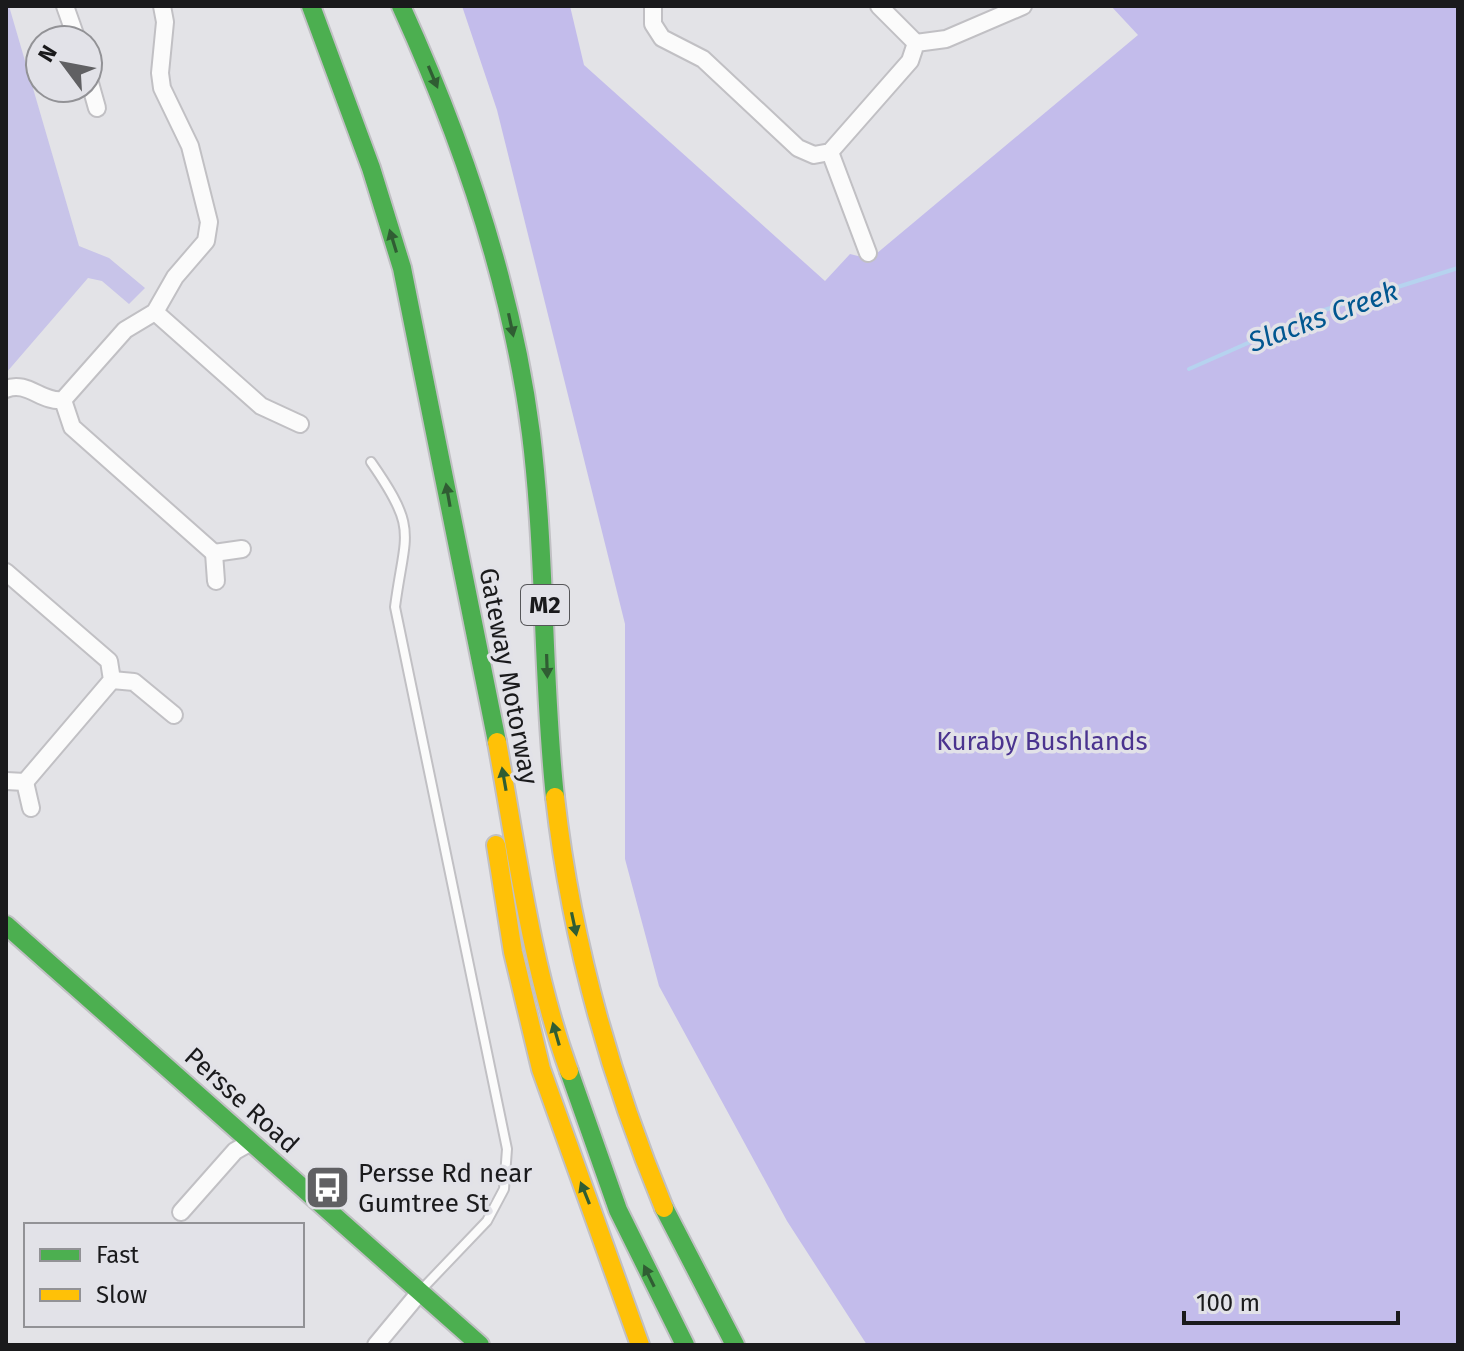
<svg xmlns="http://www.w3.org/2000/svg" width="1464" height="1351" viewBox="0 0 1464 1351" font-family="'Fira Sans',sans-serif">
<rect width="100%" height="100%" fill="#e3e3e7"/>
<polygon fill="#c8c4e9" points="6,6 9,6 79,246 109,258 145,288 129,304 102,281 88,278 6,373"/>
<polygon fill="#c3bceb" points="462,6 570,6 584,65 825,281 850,254 870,259 1138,35 1111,6 1458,6 1458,1345 867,1345 787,1221 659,986 625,859 625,624 497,110"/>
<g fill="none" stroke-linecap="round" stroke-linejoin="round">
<polyline stroke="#b6d3ef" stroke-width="4" points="1189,369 1318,312 1458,268"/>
<defs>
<path id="lane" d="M371 462C419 531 405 531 395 607L507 1149 504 1189 487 1221 423 1288"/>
<g id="street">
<polyline points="65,6 77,40"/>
<polyline points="653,6 653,24 662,38 703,59 798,148 814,155 830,152 910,61 916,43 946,39 1023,6"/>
<polyline points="879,6 916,43"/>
<polyline points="88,76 97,108"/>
<polyline points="830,152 868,253"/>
<polyline points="155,312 261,406 300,424"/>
<path d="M6 389C27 380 42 403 63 400L125 330 155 312 175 277 206 241 209 222 190 146 162 88 160 73 165 22 162 6"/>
<polyline points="63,400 72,427 214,553"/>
<polyline points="6,572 109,661 112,680 25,782"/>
<polyline points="216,581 214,553 242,549"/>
<polyline points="112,680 134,682 174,715"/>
<polyline points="6,781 25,782 31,808"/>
<polyline points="181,1212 235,1151 251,1142"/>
<polyline points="376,1345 420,1292"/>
</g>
<g id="fast">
<polyline points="311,6 371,168 402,268 497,742"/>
<path d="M401 6C463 142 512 285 531 434 546 555 542 677 555 797"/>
<polyline points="6,925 480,1345"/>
<polyline points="569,1071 618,1210 685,1345"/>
<polyline points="664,1208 735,1345"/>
</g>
<g id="slow">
<path d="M497 742C517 852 531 966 569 1071"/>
<path d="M555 797C571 940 609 1075 664 1208"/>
<polyline points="496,845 513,952 541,1069 640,1345"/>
</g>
</defs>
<use href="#lane" stroke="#c1c0c4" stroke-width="12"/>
<use href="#street" stroke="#c1c0c4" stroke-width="20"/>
<use href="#fast" stroke="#c1c0c4" stroke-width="22"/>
<use href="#slow" stroke="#c1c0c4" stroke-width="22"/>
<use href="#lane" stroke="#fbfbfb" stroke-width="8"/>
<use href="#street" stroke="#fbfbfb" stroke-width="16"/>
<use href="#fast" stroke="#4caf50" stroke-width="18"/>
<use href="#slow" stroke="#ffc107" stroke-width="18"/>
</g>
<defs><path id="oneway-solid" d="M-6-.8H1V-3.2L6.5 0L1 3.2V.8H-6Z" transform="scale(2)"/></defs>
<g fill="#305d33">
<use href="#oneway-solid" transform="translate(433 77) rotate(67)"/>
<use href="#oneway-solid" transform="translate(393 241) rotate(-107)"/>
<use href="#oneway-solid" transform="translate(511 325) rotate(78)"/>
<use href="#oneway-solid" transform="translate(448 495) rotate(-100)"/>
<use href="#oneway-solid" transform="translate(547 666) rotate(88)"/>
<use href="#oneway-solid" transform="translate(504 779) rotate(-100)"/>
<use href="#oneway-solid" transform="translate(574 924) rotate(78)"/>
<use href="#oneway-solid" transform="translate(556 1034) rotate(-106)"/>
<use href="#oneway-solid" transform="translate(585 1193) rotate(-112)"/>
<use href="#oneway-solid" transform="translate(649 1276) rotate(-116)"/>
</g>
<defs>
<symbol id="bus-square" viewBox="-11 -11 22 22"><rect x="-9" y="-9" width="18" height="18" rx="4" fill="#606063" stroke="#e2e2e8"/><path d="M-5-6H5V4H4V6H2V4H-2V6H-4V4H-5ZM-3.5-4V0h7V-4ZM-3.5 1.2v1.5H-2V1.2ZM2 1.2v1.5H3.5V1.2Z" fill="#fff"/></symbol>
</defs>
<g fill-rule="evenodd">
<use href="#bus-square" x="302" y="1162" width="51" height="51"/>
</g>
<g text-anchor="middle" stroke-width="7" stroke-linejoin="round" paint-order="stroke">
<rect fill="#e2e2e8" stroke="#565659" stroke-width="2" x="521" y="585" width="48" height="40" rx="6"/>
<g font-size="24" font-weight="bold" fill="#1a1a1c">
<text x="545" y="613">M2</text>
</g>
<g font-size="26" fill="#1a1a1c" stroke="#e2e2e8">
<text transform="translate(509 676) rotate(79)" y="9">Gateway Motorway</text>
<text transform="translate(242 1100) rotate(42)" y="9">Persse Road</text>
</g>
<g font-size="26" fill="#4a338f" stroke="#e2e2e8">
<text x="1042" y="750">Kuraby Bushlands</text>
</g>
<g font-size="26" fill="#1a1a1c" stroke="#e2e2e8" text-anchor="start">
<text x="358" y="1182">Persse Rd near<tspan x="358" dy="30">Gumtree St</tspan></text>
</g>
<g font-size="28" font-style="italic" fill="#015790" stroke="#e2e2e8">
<text transform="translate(1323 316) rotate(-20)" y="10">Slacks Creek</text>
</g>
</g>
<rect width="1464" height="1351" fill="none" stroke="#1a1a1c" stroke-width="16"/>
<rect x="24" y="1223" width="280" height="104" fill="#e2e2e8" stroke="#929296" stroke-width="2"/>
<rect x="40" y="1249" width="40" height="12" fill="#4caf50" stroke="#929296" stroke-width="2"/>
<text x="96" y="1263" font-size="24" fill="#1a1a1c">Fast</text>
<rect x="40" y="1289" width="40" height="12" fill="#ffc107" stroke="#929296" stroke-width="2"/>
<text x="96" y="1303" font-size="24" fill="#1a1a1c">Slow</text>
<g transform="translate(64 64) rotate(302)"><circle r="38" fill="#e2e2e8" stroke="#929296" stroke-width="2"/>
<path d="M0-6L14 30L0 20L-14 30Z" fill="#606063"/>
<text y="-12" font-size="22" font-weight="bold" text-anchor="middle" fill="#1a1a1c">N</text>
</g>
<path d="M1184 1311v12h214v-12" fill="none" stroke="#1a1a1c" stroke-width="4"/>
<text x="1196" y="1311" font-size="24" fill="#1a1a1c" stroke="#e2e2e8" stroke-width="6" paint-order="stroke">100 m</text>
</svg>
